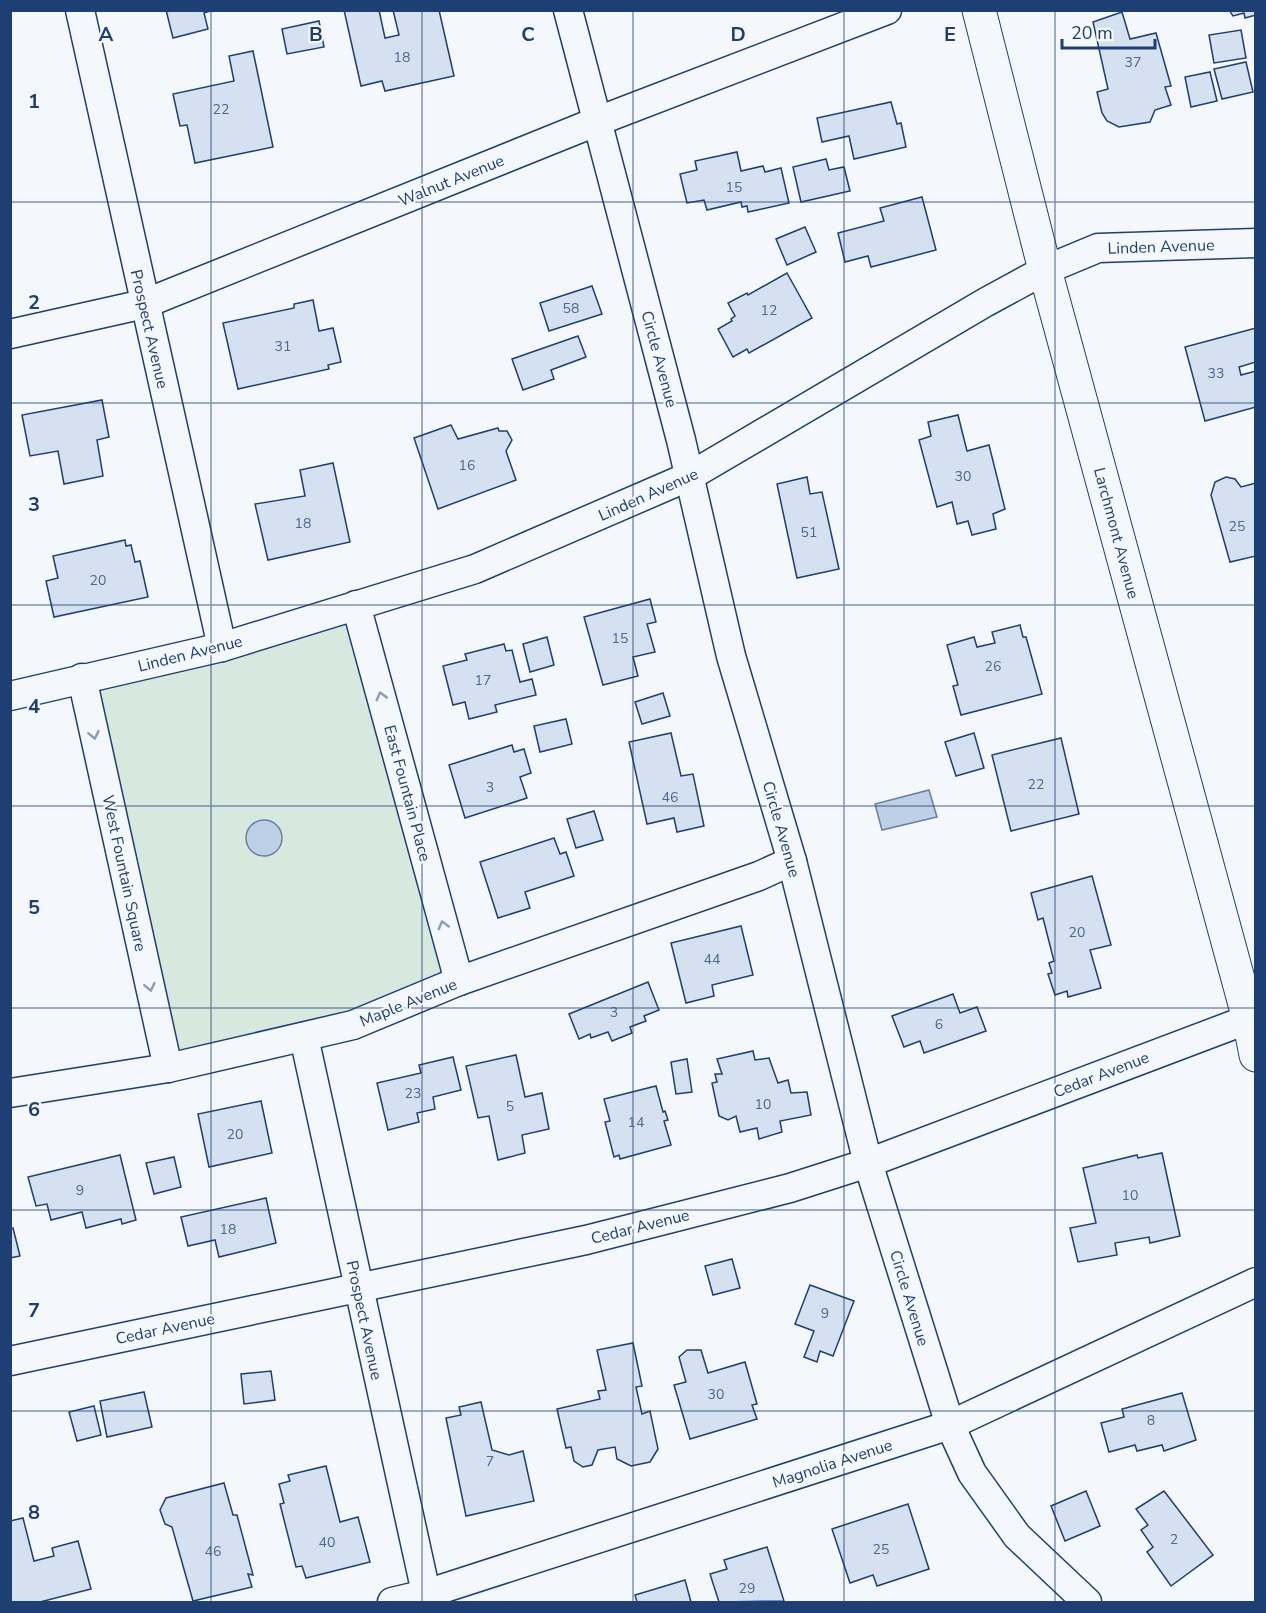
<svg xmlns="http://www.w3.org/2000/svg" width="1266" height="1613" viewBox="0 0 1266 1613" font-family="'Nunito Sans',sans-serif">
<rect width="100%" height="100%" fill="#f4f7fb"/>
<polygon fill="#d7e8df" stroke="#687fa3" stroke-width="1.5" points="350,617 449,978 339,1019 174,1055 93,684"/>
<g fill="#bed0e5" stroke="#687fa3" stroke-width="1.5">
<polygon points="929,790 937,817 882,830 875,804"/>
<circle cx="264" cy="838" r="18"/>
</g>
<g fill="#d5e0f0" stroke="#1d3f73" stroke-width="1.5">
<polygon points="166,10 213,10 204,13 208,29 173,38"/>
<polygon points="344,10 379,10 385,38 399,35 393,10 439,10 454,76 385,91 382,81 361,86"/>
<polygon points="1229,10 1256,10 1256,15 1245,18 1244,13 1233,16"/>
<polygon points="1122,12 1130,39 1156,33 1171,86 1165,87 1171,105 1155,110 1150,122 1119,127 1107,121 1102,113 1097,92 1108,89 1093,22"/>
<polygon points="319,21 324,47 287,54 282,29"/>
<polygon points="1241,30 1246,58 1214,63 1209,35"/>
<polygon points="253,51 273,147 195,163 187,125 180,126 173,94 234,81 229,56"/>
<polygon points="1246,62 1253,92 1222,99 1214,69"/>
<polygon points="1210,72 1217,101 1191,107 1185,77"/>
<polygon points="891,102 897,124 901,123 906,147 854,159 849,136 822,142 817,118"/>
<polygon points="737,152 741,171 763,166 765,172 781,168 789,203 748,212 747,206 742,207 741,202 707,210 704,200 687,203 680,174 697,170 695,161"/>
<polygon points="826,159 829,170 844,167 850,191 801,202 793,167"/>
<polygon points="922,197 936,250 871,267 868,256 845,262 838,233 884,221 880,208"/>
<polygon points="805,227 816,252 787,265 776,239"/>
<polygon points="787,273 812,318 749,353 747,349 733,357 718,329 732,321 731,319 735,316 728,303 747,293 748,295"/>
<polygon points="592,286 602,314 549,331 540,303"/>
<polygon points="313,300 319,331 333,328 341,362 328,365 329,369 238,389 223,323 294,308 294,304"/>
<polygon points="1256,328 1256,362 1239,367 1241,375 1256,371 1256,407 1205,421 1185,347"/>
<polygon points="578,336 586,357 551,370 554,379 523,390 512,359"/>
<polygon points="102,400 109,437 97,440 103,476 64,484 58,451 30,456 22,415"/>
<polygon points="958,415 967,451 989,445 1005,509 993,514 996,529 972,535 968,521 957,524 952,502 937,507 919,440 931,436 928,422"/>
<polygon points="451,425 458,439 498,428 499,431 507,431 512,440 506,451 516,480 438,509 414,438"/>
<polygon points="333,463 350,542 268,560 255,504 305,496 300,470"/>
<polygon points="807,477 810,494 822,492 839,569 797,578 777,484"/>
<polygon points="1226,477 1235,479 1241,487 1256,483 1256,556 1230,562 1211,495 1215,482"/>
<polygon points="125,540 126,546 131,545 135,562 140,561 148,597 54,617 46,581 58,578 53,556"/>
<polygon points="650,599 656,622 647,624 655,652 633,657 638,676 603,685 584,617"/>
<polygon points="1020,625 1023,637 1026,637 1042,694 961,715 953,686 958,685 947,645 974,637 977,647 995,643 992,632"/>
<polygon points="547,637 554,665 530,672 523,644"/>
<polygon points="504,644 506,651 512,650 520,682 532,679 536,695 495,705 497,712 469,719 465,702 453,705 443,666 467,660 465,654"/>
<polygon points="663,693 670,716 642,724 635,702"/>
<polygon points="566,719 572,744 540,752 534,726"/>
<polygon points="671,733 681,776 693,774 704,826 677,832 674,818 647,824 629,742"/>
<polygon points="974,733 984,768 956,776 945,742"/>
<polygon points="1061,738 1079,814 1011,831 992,755"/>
<polygon points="512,745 514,752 524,749 531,773 520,777 527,798 465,818 449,765"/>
<polygon points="594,811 603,840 576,848 567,819"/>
<polygon points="554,838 560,854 566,852 574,876 525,892 530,908 498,918 480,862"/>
<polygon points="1092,876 1111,945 1090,950 1101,988 1068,997 1067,991 1055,995 1048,974 1052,973 1049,963 1054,961 1043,918 1038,920 1031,893"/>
<polygon points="741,926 753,975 712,985 714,996 686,1003 671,943"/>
<polygon points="648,982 659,1010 644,1016 646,1021 630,1027 632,1033 612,1041 608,1032 591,1038 590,1034 579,1039 569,1014"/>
<polygon points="953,994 960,1013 977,1007 986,1031 924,1053 920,1041 904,1047 892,1016"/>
<polygon points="753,1051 755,1060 769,1058 778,1083 788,1080 791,1093 807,1092 811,1115 780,1121 782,1132 759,1139 757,1128 740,1132 736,1116 728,1120 719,1116 712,1083 717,1082 715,1074 722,1074 717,1059"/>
<polygon points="516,1055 525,1097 542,1093 549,1129 522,1135 525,1153 498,1160 489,1116 478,1118 466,1066"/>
<polygon points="453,1057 461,1090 433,1097 435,1109 417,1113 419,1122 388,1130 377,1083 421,1073 419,1065"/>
<polygon points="687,1059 692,1092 676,1094 671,1062"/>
<polygon points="656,1086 663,1112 665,1111 668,1120 664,1121 671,1145 620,1159 619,1155 614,1157 605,1122 610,1121 604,1099"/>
<polygon points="261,1101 272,1153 209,1167 198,1114"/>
<polygon points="1162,1153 1180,1236 1150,1243 1149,1237 1115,1243 1117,1255 1078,1262 1070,1228 1096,1223 1083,1168 1137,1155 1138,1158"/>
<polygon points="120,1155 136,1220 122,1224 121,1219 86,1228 82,1212 51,1220 47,1204 36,1206 28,1177"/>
<polygon points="174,1157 181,1187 154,1194 146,1163"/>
<polygon points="266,1198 276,1243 219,1257 215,1240 188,1246 181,1217"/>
<polygon points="13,1228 20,1256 10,1258 10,1229"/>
<polygon points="732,1259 740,1288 713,1295 705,1266"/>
<polygon points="810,1285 854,1301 833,1356 820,1351 817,1362 804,1357 814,1331 795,1324"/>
<polygon points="633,1343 642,1386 636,1387 642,1414 650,1411 658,1449 650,1462 631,1466 617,1459 615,1447 598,1450 592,1465 583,1467 574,1461 571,1447 566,1448 557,1409 600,1399 598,1391 606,1390 597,1350"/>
<polygon points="687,1350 701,1350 708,1373 745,1362 757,1404 752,1405 757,1419 690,1439 674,1385 686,1382 679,1357"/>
<polygon points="271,1371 275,1400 244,1404 241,1374"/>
<polygon points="144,1392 152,1427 107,1437 100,1401"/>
<polygon points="1182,1393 1196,1440 1164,1451 1162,1445 1137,1451 1135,1445 1109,1452 1101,1423 1124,1417 1122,1409"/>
<polygon points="481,1402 492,1450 509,1455 523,1451 534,1501 466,1516 446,1418 461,1415 459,1407"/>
<polygon points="94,1406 101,1435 77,1441 69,1412"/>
<polygon points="326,1466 340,1522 358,1517 370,1562 306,1578 302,1566 296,1567 280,1504 284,1503 279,1484 290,1481 288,1475"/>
<polygon points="224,1483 233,1515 237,1515 253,1575 248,1574 252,1587 193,1601 172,1527 165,1524 160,1510 166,1498"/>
<polygon points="1086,1491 1100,1526 1065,1541 1051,1506"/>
<polygon points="1164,1491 1213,1555 1171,1586 1147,1552 1153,1547 1141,1530 1148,1525 1136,1509"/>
<polygon points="908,1504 929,1569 877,1586 873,1575 850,1583 832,1529"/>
<polygon points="23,1518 34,1561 54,1556 52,1548 78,1541 91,1589 40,1602 10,1602 10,1521"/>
<polygon points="767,1547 784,1601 719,1602 710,1574 727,1569 724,1560"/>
<polygon points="685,1580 691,1602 637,1602 635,1595"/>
</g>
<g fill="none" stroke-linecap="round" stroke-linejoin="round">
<defs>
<g id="minor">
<polyline points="80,10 222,647"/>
<polyline points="568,10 681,440 731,656 792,861 868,1163 950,1425 972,1473 1017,1536 1087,1602"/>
<polyline points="10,334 144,304 598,121 887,10"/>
<polyline points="356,605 459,981"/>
<polyline points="82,678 168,1068"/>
<polyline points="10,696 222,647 475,569 690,476 986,302 1045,270 1098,248 1256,243"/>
<polyline points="304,1037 428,1602"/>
<polyline points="10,1093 168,1068 353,1025 459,981 759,876 792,861"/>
<polyline points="10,1361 586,1240 790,1188 868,1163 1249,1019"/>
<polyline points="392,1602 426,1594 950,1425 1256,1282"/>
</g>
<polyline id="tertiary" points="979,10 1045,270 1249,1019 1256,1055"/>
</defs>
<use href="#minor" stroke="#1d3f73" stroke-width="31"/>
<use href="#tertiary" stroke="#1d3f73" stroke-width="35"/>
<use href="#minor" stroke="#f4f7fb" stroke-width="28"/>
<use href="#tertiary" stroke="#f4f7fb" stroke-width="33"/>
</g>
<defs><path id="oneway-chevron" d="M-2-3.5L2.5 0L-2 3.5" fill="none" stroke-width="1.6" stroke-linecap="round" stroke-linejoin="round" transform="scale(1.5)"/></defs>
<g stroke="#889bb7">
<use href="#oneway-chevron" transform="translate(381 696) rotate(-105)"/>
<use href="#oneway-chevron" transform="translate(94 735) rotate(78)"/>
<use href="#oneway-chevron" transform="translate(443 925) rotate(-105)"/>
<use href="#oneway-chevron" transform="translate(150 987) rotate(78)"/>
</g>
<path fill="none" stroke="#1d3f73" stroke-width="1.5" stroke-opacity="0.55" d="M211 10V1602M422 10V1602M633 10V1602M844 10V1602M1055 10V1602M10 202H1256M10 403H1256M10 605H1256M10 806H1256M10 1008H1256M10 1210H1256M10 1411H1256"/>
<g text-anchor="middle" stroke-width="4.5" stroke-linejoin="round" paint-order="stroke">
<g font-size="14" fill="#4b6792">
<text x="402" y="62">18</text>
<text x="1133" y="67">37</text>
<text x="221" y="114">22</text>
<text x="734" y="192">15</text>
<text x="571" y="313">58</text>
<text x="769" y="315">12</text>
<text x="283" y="351">31</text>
<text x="1216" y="378">33</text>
<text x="467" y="470">16</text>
<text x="963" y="481">30</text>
<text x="303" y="528">18</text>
<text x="1237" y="531">25</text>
<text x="809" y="537">51</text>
<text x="98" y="585">20</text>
<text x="620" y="643">15</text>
<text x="993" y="671">26</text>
<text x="483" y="685">17</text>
<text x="1036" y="789">22</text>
<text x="490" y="792">3</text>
<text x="670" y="802">46</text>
<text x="1077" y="937">20</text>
<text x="712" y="964">44</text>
<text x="614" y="1017">3</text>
<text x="939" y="1029">6</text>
<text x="413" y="1098">23</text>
<text x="763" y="1109">10</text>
<text x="510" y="1111">5</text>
<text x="636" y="1127">14</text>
<text x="235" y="1139">20</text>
<text x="80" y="1195">9</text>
<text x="1130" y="1200">10</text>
<text x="228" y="1234">18</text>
<text x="825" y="1318">9</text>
<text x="716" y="1399">30</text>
<text x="1151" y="1425">8</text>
<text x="490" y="1466">7</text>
<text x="1174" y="1544">2</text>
<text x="327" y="1547">40</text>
<text x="881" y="1554">25</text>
<text x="213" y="1556">46</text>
<text x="747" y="1593">29</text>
</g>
<g font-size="16" fill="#1d3f73" stroke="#f4f7fb">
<text transform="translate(451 180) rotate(-22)" y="6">Walnut Avenue</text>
<text transform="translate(1161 246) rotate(-2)" y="6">Linden Avenue</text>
<text transform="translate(150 329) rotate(77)" y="6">Prospect Avenue</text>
<text transform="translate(660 359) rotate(75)" y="6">Circle Avenue</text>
<text transform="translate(648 494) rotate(-24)" y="6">Linden Avenue</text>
<text transform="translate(1117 533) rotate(75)" y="6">Larchmont Avenue</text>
<text transform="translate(190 653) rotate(-14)" y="6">Linden Avenue</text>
<text transform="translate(408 793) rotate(75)" y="6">East Fountain Place</text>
<text transform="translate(782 829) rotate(74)" y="6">Circle Avenue</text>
<text transform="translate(125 873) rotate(78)" y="6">West Fountain Square</text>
<text transform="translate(408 1002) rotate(-22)" y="6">Maple Avenue</text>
<text transform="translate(1101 1074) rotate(-21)" y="6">Cedar Avenue</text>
<text transform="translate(640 1226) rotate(-14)" y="6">Cedar Avenue</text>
<text transform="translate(910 1298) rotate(73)" y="6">Circle Avenue</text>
<text transform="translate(365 1320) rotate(78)" y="6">Prospect Avenue</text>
<text transform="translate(165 1328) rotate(-12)" y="6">Cedar Avenue</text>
<text transform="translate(832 1463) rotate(-18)" y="6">Magnolia Avenue</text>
</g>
</g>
<g font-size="20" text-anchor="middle" font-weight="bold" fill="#1d3f73" stroke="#f4f7fb" stroke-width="4.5" stroke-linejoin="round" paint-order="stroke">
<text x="106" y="41">A</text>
<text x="316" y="41">B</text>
<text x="528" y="41">C</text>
<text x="738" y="41">D</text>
<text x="950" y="41">E</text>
<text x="34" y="108">1</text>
<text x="34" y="309">2</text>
<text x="34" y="511">3</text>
<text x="34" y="713">4</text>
<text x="34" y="914">5</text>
<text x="34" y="1116">6</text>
<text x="34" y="1317">7</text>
<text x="34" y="1519">8</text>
</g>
<rect width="1266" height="1613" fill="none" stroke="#1d3f73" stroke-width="24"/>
<path d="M1062 39v9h93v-9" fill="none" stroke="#1d3f73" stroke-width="3"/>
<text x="1071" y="39" font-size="18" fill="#1d3f73" stroke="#f4f7fb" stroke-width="4.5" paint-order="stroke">20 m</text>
</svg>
